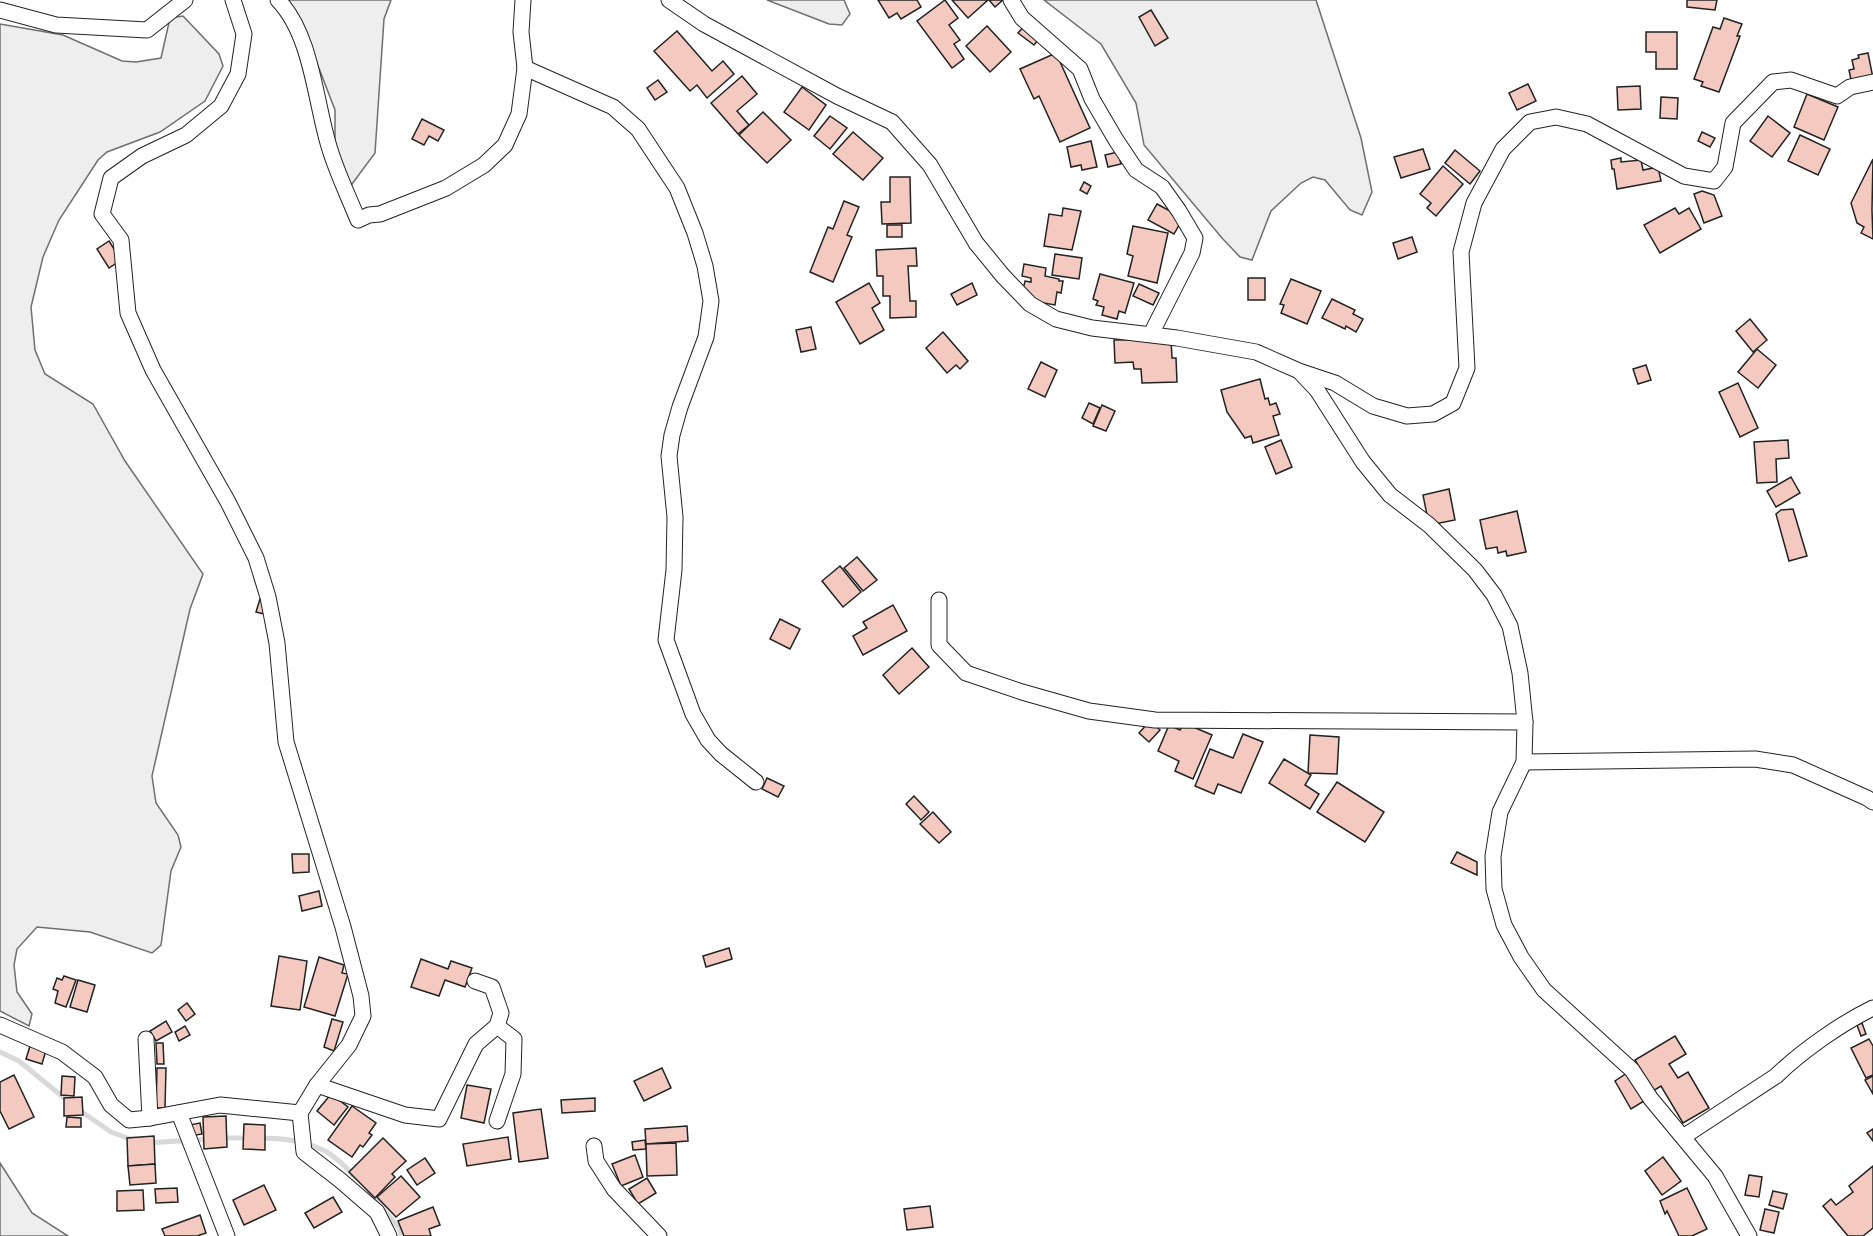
<svg xmlns="http://www.w3.org/2000/svg" width="1873" height="1236" viewBox="0 0 1873 1236" font-family="'Noto Serif',serif">
<rect width="100%" height="100%" fill="#fff"/>
<g fill="#eee" stroke="#6f6f6f" stroke-width="1.5">
<polygon points="273,0 391,0 384,19 375,153 352,184 340,179 335,166 335,110 310,45"/>
<polygon points="767,0 844,0 850,14 842,25 829,24"/>
<polygon points="1044,0 1316,0 1361,138 1372,192 1362,215 1350,210 1325,180 1313,177 1301,183 1271,211 1252,260 1240,257 1222,238 1144,145 1136,103 1101,44"/>
<polygon points="183,16 219,54 223,66 205,101 160,132 107,152 98,160 59,220 43,257 31,307 35,350 45,374 93,404 125,461 203,574 190,609 152,776 156,803 178,835 181,847 171,871 161,945 152,953 90,932 37,927 17,949 14,965 17,992 32,1014 29,1026 0,1011 0,24 63,35 122,61 136,62 161,58 170,18"/>
<polygon points="0,1163 32,1213 68,1236 0,1236"/>
</g>
<g fill="none" stroke-linecap="round" stroke-linejoin="round">
<g stroke="#d9d9d9" stroke-width="5">
<polyline points="0,1052 19,1061 69,1102"/>
<polyline points="79,1110 111,1132 133,1140"/>
<polyline points="222,1138 249,1138"/>
<path d="M258 1138C281 1138 304 1140 325 1151 336 1157 346 1167 354 1176"/>
<polyline points="147,1143 210,1139"/>
<polyline points="369,1192 399,1228 402,1236"/>
</g>
</g>
<g fill="#f3c9c0" stroke="#222" stroke-width="1.5">
<polygon points="878,0 917,0 921,7 901,19 897,13 889,18"/>
<polygon points="945,0 958,18 949,25 960,40 954,44 964,59 952,68 917,21"/>
<polygon points="952,0 988,0 968,18"/>
<polygon points="989,0 1003,0 995,7"/>
<polygon points="1687,0 1717,0 1715,10 1687,7"/>
<polygon points="1151,10 1168,38 1155,46 1139,17"/>
<polygon points="1724,18 1742,24 1737,36 1740,36 1719,92 1701,86 1703,82 1694,79 1713,27 1720,29"/>
<polygon points="1027,23 1042,35 1034,45 1018,33"/>
<polygon points="987,26 1011,52 990,72 966,46"/>
<polygon points="677,31 712,71 723,61 734,74 707,98 697,85 690,91 654,51"/>
<polygon points="1646,32 1677,32 1677,69 1656,69 1656,52 1646,52"/>
<polygon points="1056,53 1090,128 1060,142 1039,96 1034,99 1020,69"/>
<polygon points="1868,53 1873,78 1852,85 1849,70 1854,69 1852,60 1859,58 1858,55"/>
<polygon points="742,76 757,94 737,111 749,125 738,134 711,103"/>
<polygon points="658,80 667,92 655,100 647,88"/>
<polygon points="1528,84 1536,101 1517,110 1509,93"/>
<polygon points="1640,86 1641,109 1618,110 1617,87"/>
<polygon points="802,87 826,105 809,130 784,112"/>
<polygon points="1807,94 1838,107 1824,140 1794,127"/>
<polygon points="1661,97 1678,98 1677,119 1660,118"/>
<polygon points="763,112 791,140 767,163 739,135"/>
<polygon points="830,116 847,128 830,149 814,136"/>
<polygon points="1768,116 1790,133 1772,157 1750,141"/>
<polygon points="422,119 444,130 438,141 429,136 424,145 412,139"/>
<polygon points="853,132 883,158 863,180 833,154"/>
<polygon points="1702,132 1715,138 1710,147 1698,141"/>
<polygon points="1800,135 1830,149 1818,175 1788,161"/>
<polygon points="1091,141 1097,167 1082,170 1081,165 1071,167 1067,147"/>
<polygon points="1423,149 1430,169 1401,178 1394,157"/>
<polygon points="1455,150 1480,171 1470,184 1445,163"/>
<polygon points="1118,152 1121,164 1108,167 1105,155"/>
<polygon points="1621,158 1621,162 1641,160 1643,170 1658,167 1661,181 1617,189 1614,169 1612,169 1611,160"/>
<polygon points="1873,159 1872,210 1873,239 1861,233 1864,227 1857,223 1851,203"/>
<polygon points="1443,166 1463,184 1436,216 1427,208 1431,203 1420,194"/>
<polygon points="890,177 910,177 911,223 882,224 881,202 890,202"/>
<polygon points="1084,182 1091,186 1087,194 1080,190"/>
<polygon points="1702,191 1714,195 1722,216 1704,223 1694,194"/>
<polygon points="844,201 859,207 847,235 852,237 833,282 810,272 828,227 833,229"/>
<polygon points="1157,204 1183,218 1174,234 1148,220"/>
<polygon points="1063,208 1081,211 1072,250 1044,246 1049,214 1062,216"/>
<polygon points="1675,208 1679,214 1689,208 1701,229 1660,253 1644,225"/>
<rect x="887" y="225" width="15" height="12"/>
<polygon points="1133,226 1168,233 1157,283 1128,276 1133,256 1127,254"/>
<polygon points="1412,237 1417,252 1398,259 1393,243"/>
<polygon points="109,241 121,260 109,268 97,249"/>
<polygon points="916,248 917,266 908,266 910,301 916,301 916,317 890,318 890,296 883,296 883,276 877,276 876,250"/>
<polygon points="1055,254 1082,258 1079,279 1052,275"/>
<polygon points="1024,264 1046,268 1045,276 1059,279 1059,281 1063,281 1061,293 1057,292 1055,305 1027,300 1022,294 1025,281 1031,282 1031,278 1022,276"/>
<polygon points="1100,274 1134,283 1125,313 1119,311 1117,319 1102,315 1104,307 1096,305 1098,301 1093,299"/>
<rect x="1248" y="278" width="17" height="22"/>
<polygon points="1291,279 1321,291 1307,324 1281,313 1284,305 1280,304"/>
<polygon points="869,283 880,303 872,308 884,330 860,344 836,302"/>
<polygon points="972,283 977,295 957,305 951,294"/>
<polygon points="1139,284 1159,293 1153,305 1133,296"/>
<polygon points="1332,299 1355,310 1353,314 1363,319 1356,332 1346,326 1345,329 1322,318"/>
<polygon points="1750,319 1767,340 1753,352 1736,331"/>
<polygon points="811,327 816,349 801,352 796,330"/>
<polygon points="943,332 968,361 960,369 956,365 947,373 926,348"/>
<polygon points="1171,339 1172,358 1176,358 1177,382 1142,383 1141,369 1134,369 1133,362 1115,363 1114,340"/>
<polygon points="1757,349 1776,365 1758,388 1738,372"/>
<polygon points="1041,362 1057,370 1045,397 1028,389"/>
<polygon points="1646,365 1651,380 1638,384 1633,369"/>
<polygon points="1260,379 1265,399 1268,398 1270,405 1276,403 1280,414 1273,416 1279,435 1253,443 1251,436 1245,438 1227,412 1221,390"/>
<polygon points="1738,383 1758,428 1740,437 1719,392"/>
<polygon points="1089,403 1100,408 1093,424 1082,418"/>
<polygon points="1102,405 1115,411 1106,431 1093,426"/>
<polygon points="1281,440 1292,467 1276,474 1265,447"/>
<polygon points="1788,440 1789,458 1776,459 1777,482 1757,483 1754,442"/>
<polygon points="1791,477 1800,493 1776,507 1767,491"/>
<polygon points="1449,489 1455,520 1429,525 1423,495"/>
<polygon points="1793,509 1807,556 1789,561 1776,514 1781,510"/>
<polygon points="1517,511 1526,552 1507,556 1506,551 1498,553 1497,547 1486,549 1480,520"/>
<polygon points="857,557 877,580 863,591 844,568"/>
<polygon points="840,566 861,592 843,607 822,581"/>
<polygon points="260,599 268,601 264,614 256,612"/>
<polygon points="893,605 907,631 863,655 853,636 867,628 863,622"/>
<polygon points="780,619 800,629 790,649 770,639"/>
<polygon points="912,648 929,667 899,694 883,675"/>
<polygon points="1150,721 1160,730 1149,742 1139,733"/>
<polygon points="1184,723 1212,735 1193,779 1175,771 1179,761 1158,751 1169,725 1180,730"/>
<polygon points="1243,734 1263,742 1241,793 1218,784 1214,794 1195,786 1210,749 1233,758"/>
<polygon points="1310,735 1339,737 1337,774 1308,773"/>
<polygon points="1284,759 1311,775 1305,785 1319,794 1310,809 1269,783"/>
<polygon points="767,778 784,786 778,797 762,789"/>
<polygon points="1337,782 1384,812 1365,842 1317,812"/>
<polygon points="914,796 929,812 921,820 906,804"/>
<polygon points="933,812 951,832 939,843 920,824"/>
<polygon points="1457,852 1477,862 1477,875 1451,863"/>
<polygon points="292,854 309,854 309,872 293,873"/>
<polygon points="319,891 322,906 302,911 299,896"/>
<polygon points="729,948 732,959 706,967 703,956"/>
<polygon points="279,956 307,961 300,1010 271,1006"/>
<polygon points="319,957 344,965 342,973 348,974 335,1016 304,1007"/>
<polygon points="421,959 448,969 451,961 472,968 465,987 445,980 439,996 411,987"/>
<polygon points="64,976 76,980 66,1007 55,1003 58,991 53,989 57,978 62,980"/>
<polygon points="78,980 95,985 87,1012 70,1007"/>
<polygon points="187,1003 195,1014 186,1021 178,1010"/>
<polygon points="332,1019 343,1022 334,1051 324,1047"/>
<polygon points="166,1021 172,1032 156,1041 150,1031"/>
<polygon points="1862,1023 1866,1034 1861,1036 1857,1025"/>
<polygon points="185,1026 190,1035 179,1041 175,1032"/>
<polygon points="1675,1036 1686,1054 1669,1064 1678,1078 1688,1072 1709,1108 1683,1123 1661,1086 1653,1091 1635,1060"/>
<polygon points="1869,1039 1873,1046 1873,1075 1866,1078 1851,1048"/>
<polygon points="156,1043 163,1043 164,1064 157,1064"/>
<polygon points="30,1046 46,1050 42,1064 26,1059"/>
<polygon points="157,1068 166,1068 165,1108 156,1108"/>
<polygon points="662,1068 671,1088 644,1101 634,1081"/>
<polygon points="1627,1073 1644,1101 1631,1109 1615,1081"/>
<polygon points="14,1075 34,1117 9,1129 0,1111 0,1082"/>
<polygon points="62,1076 75,1077 74,1096 61,1095"/>
<polygon points="1873,1076 1873,1094 1865,1080"/>
<polygon points="467,1085 491,1089 484,1123 461,1118"/>
<polygon points="331,1094 348,1107 334,1125 317,1111"/>
<polygon points="82,1097 83,1115 64,1116 64,1098"/>
<polygon points="595,1098 595,1111 562,1113 561,1100"/>
<polygon points="352,1106 376,1123 369,1133 372,1135 363,1147 360,1145 352,1157 328,1140"/>
<polygon points="541,1109 548,1158 519,1162 513,1113"/>
<polygon points="226,1116 227,1147 204,1149 203,1117"/>
<polygon points="67,1117 81,1118 81,1127 66,1127"/>
<polygon points="200,1123 202,1134 191,1136 189,1125"/>
<polygon points="244,1124 265,1125 265,1150 243,1149"/>
<polygon points="687,1126 688,1141 646,1144 645,1129"/>
<polygon points="1873,1129 1873,1141 1867,1133"/>
<polygon points="154,1136 155,1164 128,1166 127,1138"/>
<polygon points="508,1137 511,1159 467,1166 463,1144"/>
<polygon points="383,1138 406,1161 392,1174 395,1177 375,1198 349,1172"/>
<polygon points="645,1140 646,1149 633,1150 632,1142"/>
<polygon points="676,1143 677,1175 647,1176 646,1144"/>
<polygon points="635,1155 643,1177 621,1186 612,1164"/>
<polygon points="1663,1157 1681,1181 1662,1195 1645,1171"/>
<polygon points="425,1158 435,1173 417,1185 407,1170"/>
<polygon points="155,1164 156,1183 130,1185 128,1166"/>
<polygon points="1873,1166 1873,1228 1863,1236 1848,1236 1823,1206 1831,1199 1836,1205 1853,1192 1849,1186"/>
<polygon points="1749,1175 1762,1177 1759,1197 1745,1195"/>
<polygon points="401,1176 420,1197 396,1217 377,1197"/>
<polygon points="647,1178 656,1193 638,1204 629,1189"/>
<polygon points="264,1185 276,1210 244,1225 233,1200"/>
<polygon points="177,1188 178,1202 156,1203 155,1189"/>
<polygon points="1687,1188 1707,1229 1692,1236 1679,1236 1667,1211 1665,1214 1660,1201"/>
<polygon points="143,1190 144,1210 117,1211 117,1191"/>
<polygon points="1773,1191 1787,1194 1783,1209 1769,1205"/>
<polygon points="333,1197 342,1212 314,1228 305,1213"/>
<polygon points="930,1206 933,1227 907,1230 904,1209"/>
<polygon points="433,1207 440,1225 429,1229 431,1236 404,1236 398,1221"/>
<polygon points="1765,1209 1779,1212 1774,1233 1760,1230"/>
<polygon points="200,1215 206,1233 197,1236 165,1236 162,1229"/>
</g>
<g fill="none" stroke-linecap="round" stroke-linejoin="round">
<defs>
<g id="street">
<polyline points="233,0 244,34 238,74 221,106 186,135 142,156 111,178 102,214 121,240 128,313 153,370 228,502 256,558 268,597 277,643 286,742 343,927 361,996 363,1016 349,1045 317,1085 300,1113 304,1152 340,1180 377,1212 389,1236"/>
<path d="M278 0C311 34 315 98 328 143 335 169 348 195 358 220L369 215 380 214 446 188 484 165 505 145 519 114 525 68 521 32 523 0"/>
<polyline points="669,0 704,24 837,96 892,122 930,165 976,243 1003,276 1030,304 1056,319 1092,328 1177,338 1256,352 1299,371 1335,383 1373,406 1407,416 1433,414 1453,403 1467,368 1461,252 1474,203 1503,149 1530,122 1556,117 1587,124 1684,176 1714,181 1725,167 1733,123 1773,82 1791,80 1837,96 1850,87 1873,82"/>
<polyline points="1011,0 1022,18 1080,69 1092,99 1116,140 1136,170 1162,187 1179,211 1195,238 1192,253 1151,334"/>
<polyline points="0,10 56,25 147,30 185,0"/>
<polyline points="525,68 613,107 638,129 677,188 695,233 705,266 711,301 706,337 680,407 672,435 669,456 675,517 674,570 666,640 693,714 708,740 721,754 756,782"/>
<polyline points="1301,373 1317,390 1363,462 1390,495 1429,525 1475,570 1494,595 1510,626 1520,673 1525,722 1524,762 1500,812 1493,856 1494,889 1504,925 1521,957 1544,990 1632,1070 1651,1099 1715,1176 1749,1236"/>
<polyline points="939,600 939,645 966,673 1022,692 1089,711 1155,720 1525,722"/>
<polyline points="1524,762 1755,759 1793,765 1867,798 1873,802"/>
<polyline points="475,981 492,987 501,1013 497,1026"/>
<polyline points="0,1025 62,1052 95,1077 111,1105 129,1120 150,1118 220,1105 300,1113"/>
<polyline points="146,1039 150,1118"/>
<polyline points="317,1085 405,1115 439,1119 476,1044 497,1026 514,1039 513,1074 497,1121"/>
<polyline points="179,1113 227,1236"/>
<path d="M1683 1137 1776 1076C1802 1051 1840 1024 1873 1008"/>
<polyline points="594,1146 596,1161 614,1189 659,1236"/>
</g>
</defs>
<use href="#street" stroke="#222" stroke-width="17"/>
<use href="#street" stroke="#fff" stroke-width="15"/>
</g>
</svg>
